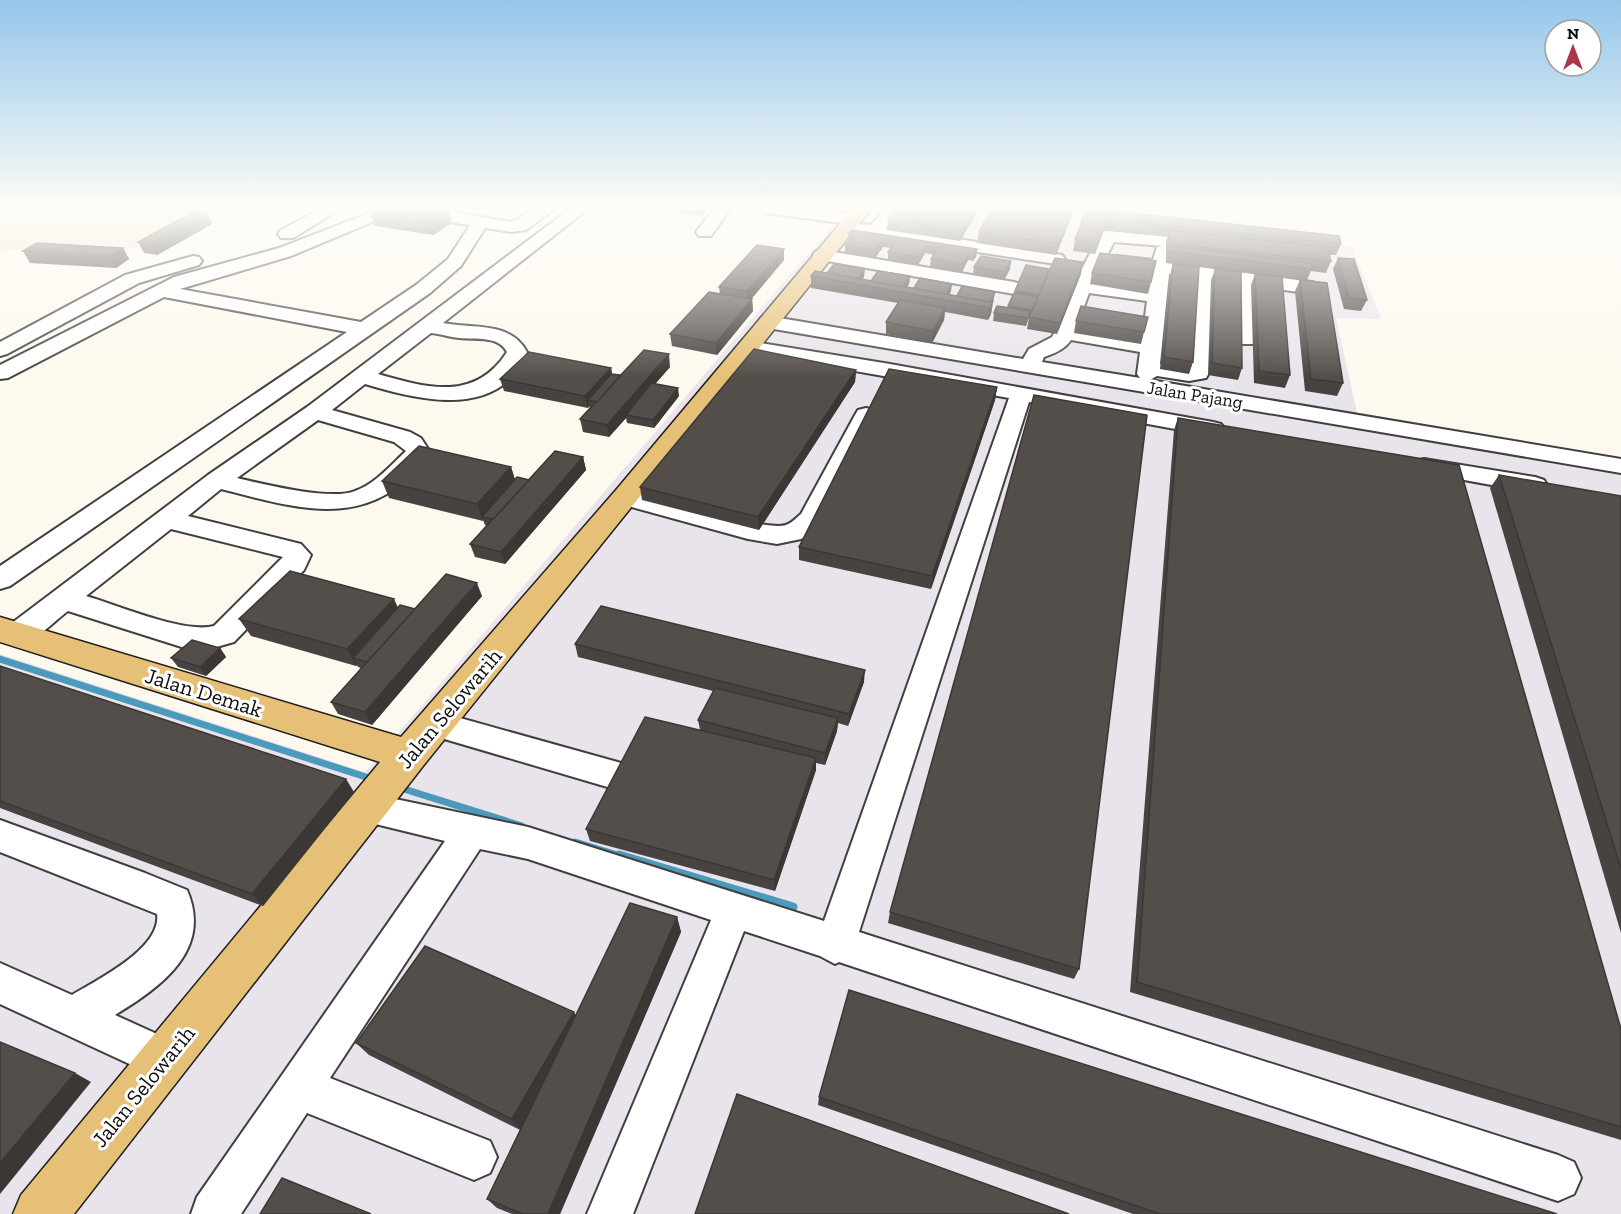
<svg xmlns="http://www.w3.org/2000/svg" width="1621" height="1214" viewBox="0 0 1621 1214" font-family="'Zilla Slab',serif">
<rect width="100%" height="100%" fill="#fdf9ef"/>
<polygon fill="#e9e3eb" points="724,208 1093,208 1090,220 1352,247 1381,319 1336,318 1361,431 1621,475 1621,1214 0,1214 0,654 365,772 833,224"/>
<polygon fill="#f0ead2" points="0,208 210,208 125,253 9,250 0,254"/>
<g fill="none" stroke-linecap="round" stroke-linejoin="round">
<g stroke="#4b99bb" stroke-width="7">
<polyline points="0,659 369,778"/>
<polyline points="404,789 522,826"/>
<polyline points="575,842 624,857"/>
</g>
<polyline stroke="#4b99bb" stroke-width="9" points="619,855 793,907"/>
<defs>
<g id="minor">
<polygon points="323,208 342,208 293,238 281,238 278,234 281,230"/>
<path d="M382 208H428L511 222 537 208H556L526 230 511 232 485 228 461 266 430 293 10 586 0 589V566L347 332 164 297 8 378 0 379V365L174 277 279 248ZM396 214 470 225 448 259 416 285 361 322 180 289 291 256 382 218Z"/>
<path d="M571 208H589L443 323C474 329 510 321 527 352 523 360 519 369 513 376 476 416 409 397 365 384L332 410 410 432 421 438 430 452C374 533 302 510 221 489L188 516 301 544 311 555 304 570 234 642 206 650 188 649 68 611C50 624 31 649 8 642L3 634 8 626 208 475 307 407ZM431 333C440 334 450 337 459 338 476 340 498 335 507 352 475 402 427 388 378 374ZM318 420 394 442 406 451C391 465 375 484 355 491 331 501 263 484 237 478ZM171 529 283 557 214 626C185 634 117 605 86 596Z"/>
<polygon points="715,208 731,208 711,236 699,236 696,232"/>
<path d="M758 208C774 207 852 209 861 220L858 224 871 225 886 208H902L886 228 1056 254 1062 255 1065 259 1062 263 1056 264 847 232 841 231 839 227 841 223 766 213Z"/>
<path d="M1108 231 1210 240 1213 244 1210 248 1204 249 1164 246 1169 247 1172 251 1171 263 1312 282 1319 284 1321 288 1319 292 1312 294 1256 286 1258 340 1255 344H1241L1238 340 1237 283 1215 280 1209 373 1206 378 1189 381 1157 376 1150 380 1621 459V473L768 328 761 326 758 322 761 318 768 316 1023 359 1029 349 1052 337 1063 314 1073 286 1099 236 1102 232ZM1114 242 1163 246 1157 247 1153 260 1118 256 1112 257 1109 261 1112 265 1151 271 1149 290 1093 282ZM1169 274 1196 277 1188 368 1160 364ZM1089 293 1147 301 1142 340 1076 329ZM1071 340 1140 352 1137 374 1140 378 1042 362 1044 357C1054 354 1065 349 1071 340Z"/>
<polygon points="822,250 1014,282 1021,284 1023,288 1021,292 1014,294 816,259 813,255 816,251"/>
<polygon points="193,256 199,257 202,261 199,265 139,283 7,354 0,356 0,342 125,275"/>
<polygon points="748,341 890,364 1213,422 1221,424 1225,429 1221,434 1213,436 1029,402 859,932 1558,1155 1574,1162 1581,1178 1574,1194 1558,1201 839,962 835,964 820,956 744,931 633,1214 587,1214 711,920 528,859 480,849 330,1078 490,1141 497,1157 490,1173 474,1180 307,1113 241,1214 191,1214 197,1197 445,841 355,819 350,808 355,797 367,793 528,827 824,921 1009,398 741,351 738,347 741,343"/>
<path d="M866 408 874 410 877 415 824 519 810 534 801 539 777 544 748 539 617 503 613 497 617 491 626 489C653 496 766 532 786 525 792 523 796 518 801 514L855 415 858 410Z"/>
<polygon points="1424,459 1535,477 1544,480 1547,485 1544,490 1535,493 1415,471 1412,466 1415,461"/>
<polygon points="435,711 621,763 633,767 638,777 633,787 621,791 424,733 419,724 424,715"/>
<path d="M0 820 145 873 187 890C213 950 161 987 115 1015L179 1044 185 1059 179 1074 164 1080 0 1004V963L72 995C97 980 162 948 157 914L0 852Z"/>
</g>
<polygon id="major" points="853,208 872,208 423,766 74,1214 13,1214 21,1195 380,762 0,642 0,617 401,737 616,490"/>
</defs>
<use href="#minor" stroke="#404040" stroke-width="4"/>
<use href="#major" stroke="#1e1e1e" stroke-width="3"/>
<use href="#minor" fill="#fff" fill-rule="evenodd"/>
<use href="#major" fill="#e6c076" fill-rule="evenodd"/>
</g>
<g fill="#484340">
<polygon points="221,208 248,208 241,212 222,209"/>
<polygon points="647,208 709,208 701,216"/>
<polygon points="802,208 837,208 833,212"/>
<polygon points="896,208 980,208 960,241 887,230 888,219"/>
<polygon points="1075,208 1056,255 977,243 979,232"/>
<polygon points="1087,208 1341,244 1336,255 1329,255 1331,261 1326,273 1311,271 1307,280 1231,271 1242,368 1238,380 1208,375 1211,280 1215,269 1166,263 1166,241 1168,237 1104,230 1095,254 1073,251 1075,240"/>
<polygon points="449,212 452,223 433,235 375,226 371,215"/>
<polygon points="207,213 212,224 157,255 144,253 138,242"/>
<polygon points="848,234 977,249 976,257 973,261 968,260 962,272 930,267 931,259 934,255 925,253 918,265 888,260 888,252 891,248 883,247 875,258 845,253 845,246 849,241"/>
<polygon points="123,248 129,259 116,268 30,263 23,251"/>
<polygon points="784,249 784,260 751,299 752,299 753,311 717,355 672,346 670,334 720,294 719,287"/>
<polygon points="1338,258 1367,300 1361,311 1344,309 1333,269"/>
<polygon points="1156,261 1148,294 1090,284 1092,273"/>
<polygon points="1173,264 1193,362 1189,374 1160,369 1170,275"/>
<polygon points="974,267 1010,269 1004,280 973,275"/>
<polygon points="1049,269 1047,276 1081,274 1057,334 1027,329 1029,317 1026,326 993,321 994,313 1008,307 1015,291"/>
<polygon points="827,273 864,277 862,279 871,281 910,276 909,284 907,287 951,291 949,295 994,300 992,304 991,314 988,320 945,312 944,320 932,343 886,334 886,322 898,303 811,288 811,276"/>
<polygon points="1255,274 1290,375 1285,388 1254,383 1251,285"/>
<polygon points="1300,280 1343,383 1337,396 1305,391 1295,291"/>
<polygon points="1076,321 1144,332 1141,344 1074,333"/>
<polygon points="670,367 655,384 679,396 654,428 627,423 626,418 609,437 583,432 580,419 590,408 589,406 588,408 504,391 500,379 611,368 612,374 621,375"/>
<polygon points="856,370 855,382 759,530 642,500 640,487"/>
<polygon points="997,387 995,400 931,589 799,560 799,547"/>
<polygon points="1178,418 1621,1029 1621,1140 1130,992 1174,430"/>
<polygon points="583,457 586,470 505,564 475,557 470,544 487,526 485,525 483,520 483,521 389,498 382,481 511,467 515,479 529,480"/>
<polygon points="1499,475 1621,496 1621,933 1490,488"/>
<polygon points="482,596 372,725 338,714 331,702 361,668 358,667 357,665 356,666 251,636 239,619 398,608 415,609"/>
<polygon points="575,644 864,682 848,726 838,723 837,731 825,765 816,763 816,770 775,891 590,841 586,829 700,730 698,720 713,691 578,657"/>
<polygon points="220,648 226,657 206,676 178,667 171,658"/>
<polygon points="0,666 354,792 263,906 0,808"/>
<polygon points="890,912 1079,969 1074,979 888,923"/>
<polygon points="677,917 681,932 560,1214 512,1214 497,1208 487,1199 520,1130 369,1055 356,1043 575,1015"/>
<polygon points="819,1097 1557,1214 1133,1214 818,1105"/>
</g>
<g fill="#3b3734">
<polygon points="239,208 248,208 241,212"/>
<polygon points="701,208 709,208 701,216"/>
<polygon points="975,208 980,208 960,241 961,230"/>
<polygon points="1073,208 1075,208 1056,255 1058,244"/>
<polygon points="449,212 452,223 433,235 430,224"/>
<polygon points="207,213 212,224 157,255 151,244"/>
<polygon points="1106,219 1104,230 1095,254 1098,243"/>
<polygon points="883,239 883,247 875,258 875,250"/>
<polygon points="926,246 925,253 918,265 919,257"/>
<polygon points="123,248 129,259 116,268 110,256"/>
<polygon points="784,249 784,260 748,303 747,291"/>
<polygon points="977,249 976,257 973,261 974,254"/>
<polygon points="969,253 968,260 962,272 962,264"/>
<polygon points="1011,261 1010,269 1004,280 1005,272"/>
<polygon points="1083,262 1081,274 1057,334 1060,323"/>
<polygon points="865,269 864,277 859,285 856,280"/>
<polygon points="910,276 909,284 903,293 902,288"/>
<polygon points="952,284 951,291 946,300 945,295"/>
<polygon points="995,292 991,314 988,320 990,304"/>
<polygon points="752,299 753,311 717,355 716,343"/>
<polygon points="945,308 944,320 932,343 933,331"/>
<polygon points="669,354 670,367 628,415 626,415 626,418 609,437 607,425"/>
<polygon points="611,368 613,380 588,400 589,406 588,408 585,396"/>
<polygon points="856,370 855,382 759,530 758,517"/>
<polygon points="997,387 995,400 931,589 932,576"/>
<polygon points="678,388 679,396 654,428 653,420"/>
<polygon points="583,457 586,470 505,564 501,552"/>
<polygon points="511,467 516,484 482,517 483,520 483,521 477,504"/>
<polygon points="477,583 482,596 372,725 365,712"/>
<polygon points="394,599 402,616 353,658 357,665 356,666 347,649"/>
<polygon points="220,648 226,657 206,676 200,667"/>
<polygon points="865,670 864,682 848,726 849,714"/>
<polygon points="838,718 837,731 825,765 825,753"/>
<polygon points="816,758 816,770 775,891 774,880"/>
<polygon points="346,779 354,792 263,906 252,894"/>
<polygon points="677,917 681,932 560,1214 548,1214"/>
<polygon points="574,1012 581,1025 521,1130 512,1119"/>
<polygon points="75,1073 91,1082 0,1194 0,1163"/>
</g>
<g fill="#544e4b" stroke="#3b3734" stroke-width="1.5">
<polygon points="383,208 423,208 449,212 430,224 371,215"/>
<polygon points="896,208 975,208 961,230 888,219"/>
<polygon points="992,208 1073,208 1058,244 979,232"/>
<polygon points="1087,208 1339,236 1341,244 1106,219 1098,243 1075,240"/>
<polygon points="195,211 207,213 151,244 138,242"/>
<polygon points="852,230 977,249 974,254 969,253 962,264 931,259 938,248 926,246 919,257 888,252 896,241 883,239 875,250 845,246 854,235 848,234"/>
<polygon points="1169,230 1327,247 1331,261 1170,244"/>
<polygon points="37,243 123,248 110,256 23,251"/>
<polygon points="757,245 784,249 747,291 719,287"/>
<polygon points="1169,246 1311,263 1312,269 1169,251"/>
<polygon points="1100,253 1156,261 1151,282 1092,273"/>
<polygon points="981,256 1011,261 1005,272 974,267"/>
<polygon points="1055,258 1083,262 1060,323 1029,317"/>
<polygon points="1338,258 1354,259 1367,300 1349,298"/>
<polygon points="834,264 865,269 858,279 827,273"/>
<polygon points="1173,264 1199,267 1193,362 1164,357"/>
<polygon points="1026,265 1049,269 1039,295 1015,291"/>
<polygon points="1215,268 1241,272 1242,368 1212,363"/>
<polygon points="815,271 992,302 990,308 811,276"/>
<polygon points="878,271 910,276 903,287 871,281"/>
<polygon points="1255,274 1282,277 1290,375 1259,371"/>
<polygon points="920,278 952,284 946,294 914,288"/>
<polygon points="1300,280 1327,283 1343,383 1311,379"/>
<polygon points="962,286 995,292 990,302 957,296"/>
<polygon points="709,292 752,299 716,343 670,334"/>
<polygon points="1014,293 1038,297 1032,310 1008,306"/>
<polygon points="900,300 945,308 933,331 886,322"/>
<polygon points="997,306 1030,311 1028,318 994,313"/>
<polygon points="1081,306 1148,317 1144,332 1076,321"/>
<polygon points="754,349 856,370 758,517 640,487"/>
<polygon points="644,350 669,354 607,425 580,419"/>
<polygon points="529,352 611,368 585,396 500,379"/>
<polygon points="889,369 997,387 932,576 799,547"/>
<polygon points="611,374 621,375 597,402 588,400"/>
<polygon points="651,383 678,388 653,420 626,415"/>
<polygon points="1034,395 1147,415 1079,969 890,912"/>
<polygon points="1178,418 1459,465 1621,1029 1621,1127 1137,982"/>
<polygon points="419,446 511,467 477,504 382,481"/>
<polygon points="555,451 583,457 501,552 470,544"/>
<polygon points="1499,475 1621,496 1621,869"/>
<polygon points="517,477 529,480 493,519 482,517"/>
<polygon points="290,571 394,599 347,649 239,619"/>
<polygon points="446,574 477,583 365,712 331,702"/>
<polygon points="400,605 415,609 367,662 353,658"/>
<polygon points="601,606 865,670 849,714 575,644"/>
<polygon points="192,640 220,648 200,667 171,658"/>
<polygon points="0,666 346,779 252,894 0,801"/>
<polygon points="715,688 838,718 825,753 698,720"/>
<polygon points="645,717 816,758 774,880 586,829"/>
<polygon points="630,903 677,917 548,1214 523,1214 487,1199"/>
<polygon points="425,946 574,1012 512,1119 356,1043"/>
<polygon points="849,990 1557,1214 1160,1214 819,1097"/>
<polygon points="0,1042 75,1073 0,1163"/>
<polygon points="737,1094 1069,1214 695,1214"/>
<polygon points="282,1178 371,1214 260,1214"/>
</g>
<linearGradient id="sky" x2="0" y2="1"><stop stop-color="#95c6ea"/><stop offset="0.55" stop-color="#fefcf8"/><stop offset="1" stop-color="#fefcf8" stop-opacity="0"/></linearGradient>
<rect width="1621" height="378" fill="url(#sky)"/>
<g text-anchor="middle" stroke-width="6" stroke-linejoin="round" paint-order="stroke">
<g font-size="18" fill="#0d0d0d" stroke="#fff">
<text transform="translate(1195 395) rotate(9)" y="6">Jalan Pajang</text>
</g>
<g font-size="22" fill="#0d0d0d" stroke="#fff">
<text transform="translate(204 692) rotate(17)" y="8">Jalan Demak</text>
<text transform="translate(449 708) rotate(-50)" y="8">Jalan Selowarih</text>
<text transform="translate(143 1086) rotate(-51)" y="8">Jalan Selowarih</text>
</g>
</g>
<g transform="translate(1573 48)"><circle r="28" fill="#ffffff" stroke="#9e9e9e" stroke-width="1.5"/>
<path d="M0-4.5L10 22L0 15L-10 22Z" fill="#ab3848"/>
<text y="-9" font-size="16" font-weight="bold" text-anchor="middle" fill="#0d0d0d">N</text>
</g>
</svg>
